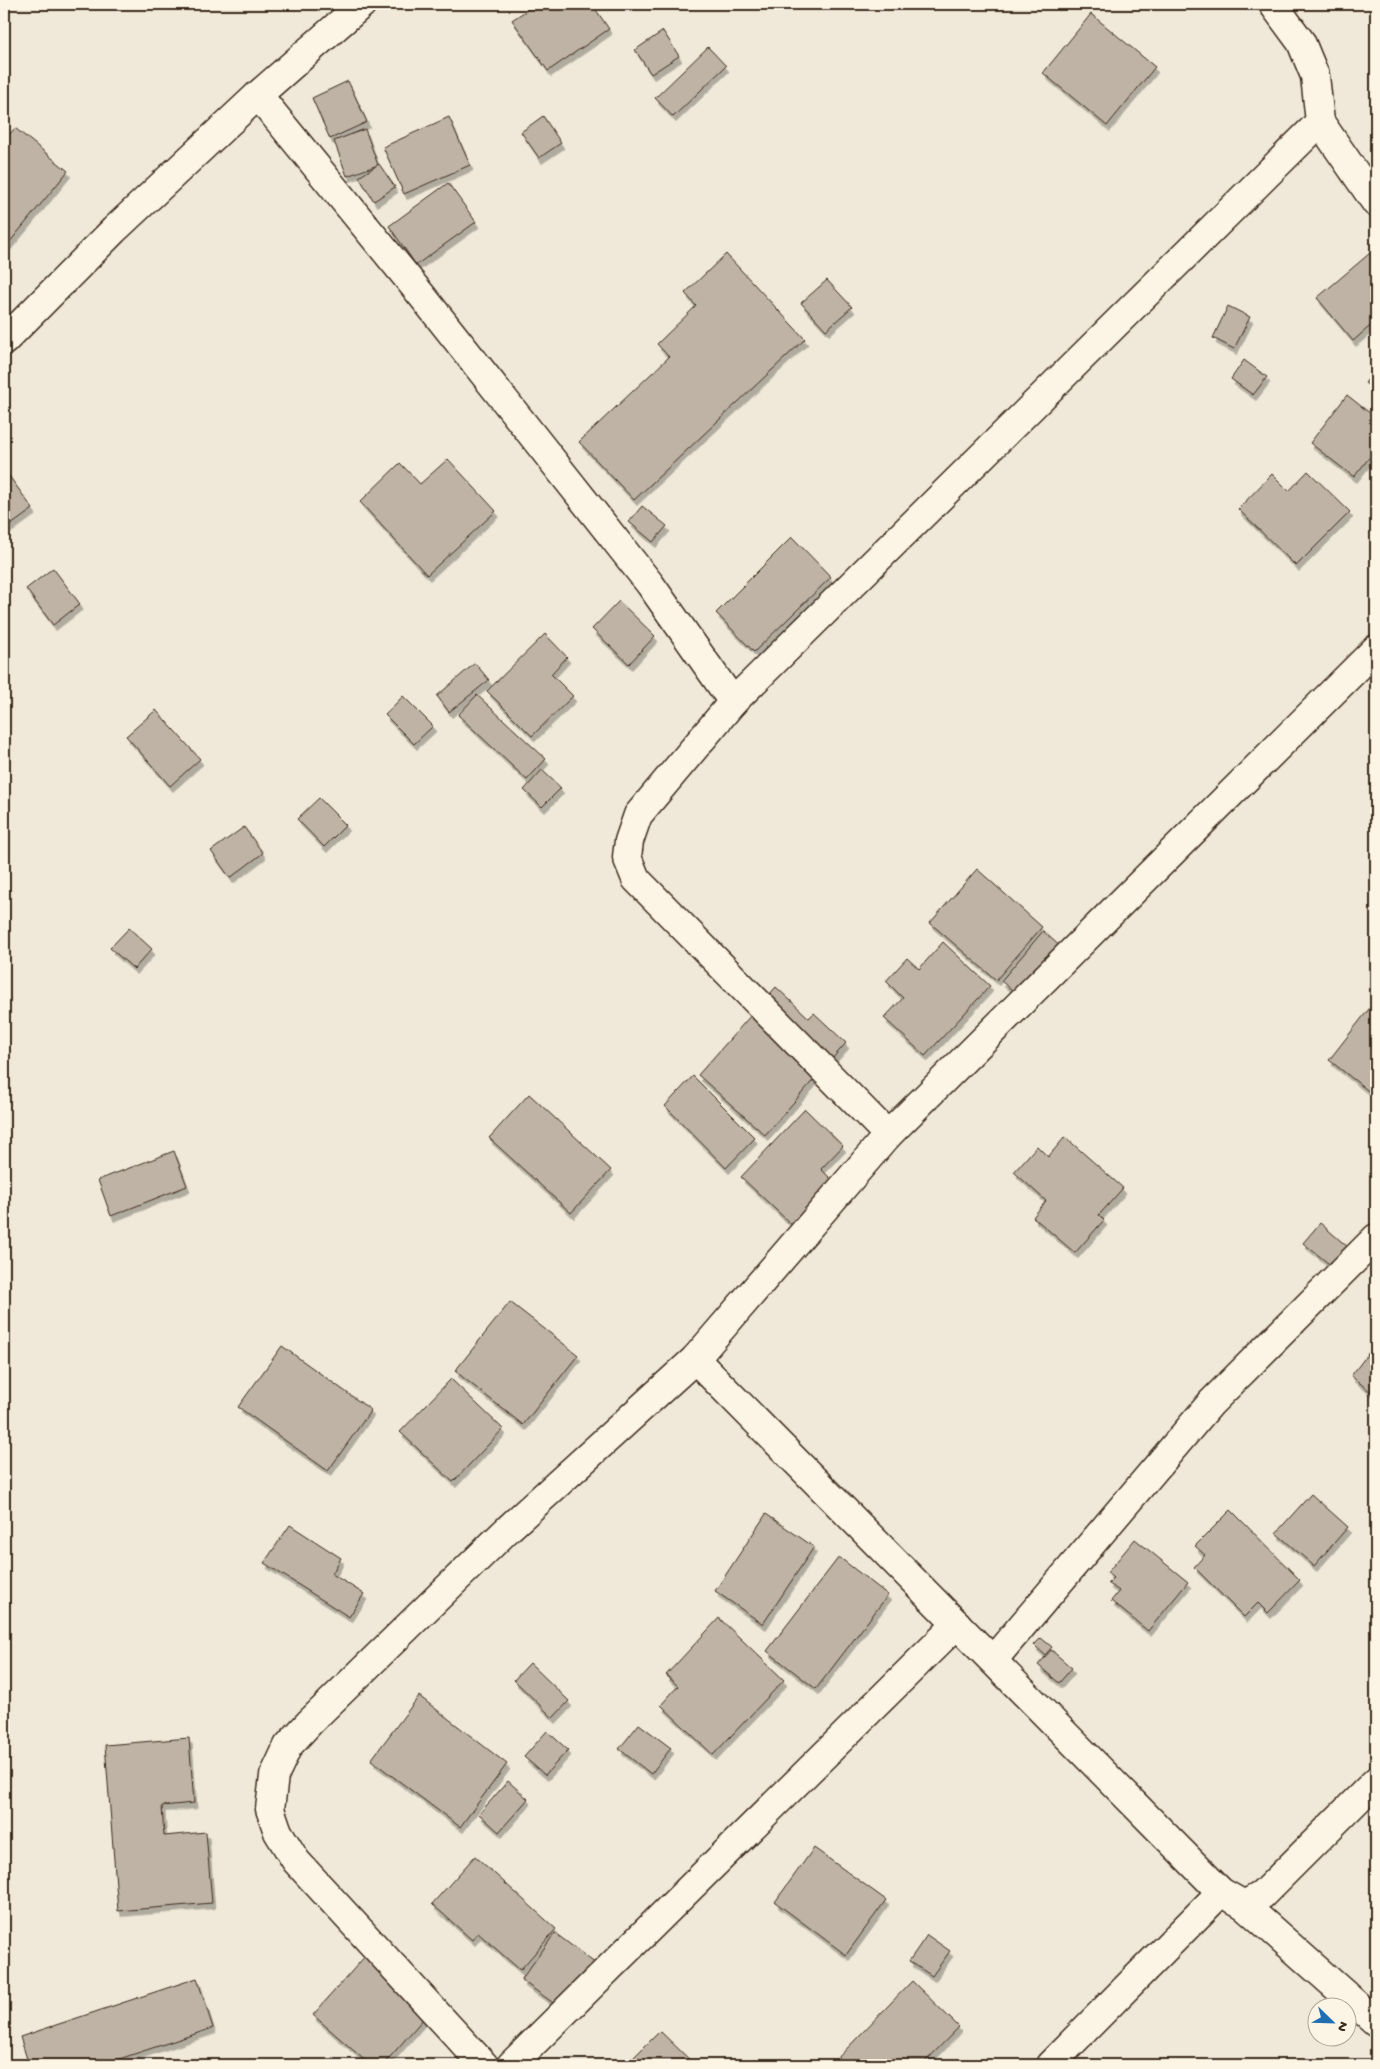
<svg xmlns="http://www.w3.org/2000/svg" width="1380" height="2069" viewBox="0 0 1380 2069" font-family="'Gochi Hand',sans-serif">
<defs>
<filter id="shadow"><feDropShadow dx="3" dy="5.5" stdDeviation="0" flood-color="#0004"/></filter>
</defs>
<rect width="100%" height="100%" fill="#f0e9d9"/>
<filter id="ink" filterUnits="userSpaceOnUse"><feTurbulence type="fractalNoise" baseFrequency=".02" numOctaves="2"/><feDisplacementMap in="SourceGraphic" scale="10" xChannelSelector="R" yChannelSelector="G"/><feConvolveMatrix kernelMatrix="1 2 1 2 8 2 1 2 1" color-interpolation-filters="sRGB"/></filter>
<g filter="url(#ink)">
<g fill="#beb3a4" stroke="#3b2a1e" filter="url(#shadow)">
<polygon points="536,4 592,4 609,29 548,71 512,20"/>
<polygon points="1091,14 1155,67 1107,126 1043,73"/>
<polygon points="663,31 679,56 651,74 635,50"/>
<polygon points="708,47 726,66 673,117 655,98"/>
<polygon points="348,81 367,122 330,139 312,98"/>
<polygon points="543,116 561,143 539,158 521,132"/>
<polygon points="449,117 470,165 404,194 383,147"/>
<polygon points="15,128 68,171 4,249 4,141"/>
<polygon points="365,129 378,165 347,176 334,141"/>
<polygon points="379,164 395,187 374,201 359,177"/>
<polygon points="448,183 476,222 416,265 389,226"/>
<polygon points="1376,248 1376,321 1353,341 1317,298"/>
<polygon points="726,254 805,339 634,500 579,442 669,357 657,344 696,306 685,293"/>
<polygon points="827,280 852,307 826,330 801,303"/>
<polygon points="1228,306 1250,317 1234,349 1213,338"/>
<polygon points="1244,360 1267,377 1253,395 1231,379"/>
<polygon points="1376,369 1376,391 1365,383"/>
<polygon points="1347,395 1376,418 1376,449 1354,477 1310,443"/>
<polygon points="448,459 496,511 427,575 360,502 400,463 420,484"/>
<polygon points="4,469 33,509 4,530"/>
<polygon points="1308,471 1350,512 1296,566 1238,509 1272,474 1289,491"/>
<polygon points="642,506 667,526 653,542 629,522"/>
<polygon points="792,537 831,577 754,652 716,613"/>
<polygon points="53,568 80,604 53,625 26,589"/>
<polygon points="619,601 655,636 629,664 592,629"/>
<polygon points="545,634 567,657 551,674 573,696 532,736 487,691"/>
<polygon points="475,663 489,680 449,712 437,696"/>
<polygon points="477,695 546,759 527,780 458,715"/>
<polygon points="403,696 433,726 414,744 385,715"/>
<polygon points="156,710 200,759 170,786 126,736"/>
<polygon points="542,770 561,788 542,807 524,790"/>
<polygon points="319,798 346,825 324,847 297,819"/>
<polygon points="244,827 263,853 230,878 211,851"/>
<polygon points="977,869 1042,927 996,980 930,923"/>
<polygon points="129,928 152,949 134,969 110,948"/>
<polygon points="1043,931 1063,949 1021,997 1001,981"/>
<polygon points="943,942 990,986 925,1056 884,1018 903,998 886,981 907,958 919,969"/>
<polygon points="776,987 809,1018 814,1013 846,1043 765,1135 698,1075"/>
<polygon points="1376,1000 1376,1097 1329,1060"/>
<polygon points="693,1076 755,1138 726,1168 665,1106"/>
<polygon points="529,1094 611,1170 571,1213 489,1138"/>
<polygon points="805,1109 843,1146 821,1169 834,1182 793,1226 741,1177"/>
<polygon points="1065,1137 1123,1188 1099,1215 1104,1220 1075,1253 1033,1217 1046,1201 1014,1172 1037,1146 1048,1157"/>
<polygon points="174,1151 187,1186 111,1216 98,1180"/>
<polygon points="1320,1223 1349,1248 1333,1267 1303,1243"/>
<polygon points="510,1302 578,1355 523,1425 455,1371"/>
<polygon points="1376,1343 1376,1396 1351,1376"/>
<polygon points="282,1346 371,1410 328,1471 238,1407"/>
<polygon points="451,1379 503,1429 453,1482 400,1432"/>
<polygon points="1311,1494 1348,1527 1314,1566 1276,1533"/>
<polygon points="1231,1510 1300,1580 1268,1613 1258,1603 1244,1617 1194,1567 1205,1555 1195,1546"/>
<polygon points="766,1514 814,1547 763,1624 715,1591"/>
<polygon points="290,1525 341,1558 332,1574 364,1594 349,1617 264,1563"/>
<polygon points="1135,1539 1188,1582 1148,1631 1111,1601 1119,1591 1108,1583 1113,1578 1107,1573"/>
<polygon points="839,1557 888,1595 816,1689 767,1651"/>
<polygon points="719,1618 784,1680 713,1755 661,1705 678,1686 666,1675"/>
<polygon points="1041,1638 1052,1647 1045,1655 1034,1645"/>
<polygon points="1051,1650 1072,1668 1059,1683 1038,1665"/>
<polygon points="530,1663 569,1701 553,1718 514,1680"/>
<polygon points="419,1696 507,1764 460,1827 371,1760"/>
<polygon points="639,1724 671,1748 651,1774 619,1749"/>
<polygon points="547,1731 568,1750 545,1775 524,1757"/>
<polygon points="189,1738 194,1803 162,1806 164,1836 206,1832 212,1903 118,1911 105,1745"/>
<polygon points="508,1781 528,1799 499,1832 479,1814"/>
<polygon points="814,1848 886,1900 846,1955 775,1902"/>
<polygon points="475,1856 556,1929 520,1970 478,1933 472,1940 432,1904"/>
<polygon points="555,1933 596,1964 563,2010 521,1980"/>
<polygon points="927,1935 950,1951 932,1976 909,1961"/>
<polygon points="367,1954 431,2010 383,2065 370,2065 313,2015"/>
<polygon points="197,1978 213,2028 101,2065 29,2065 20,2037"/>
<polygon points="912,1981 959,2027 922,2065 831,2065"/>
<polygon points="660,2031 695,2065 626,2065"/>
</g>
<g fill="none" stroke-linecap="round" stroke-linejoin="round">
<defs>
<g id="street">
<polyline points="1273,4 1301,42 1315,76 1320,122 1376,203"/>
<polyline points="258,95 423,297 650,584 733,702"/>
<polyline points="4,341 114,230 258,95 362,4"/>
<polyline points="888,1135 636,879 627,857 629,841 638,815 733,702 1320,122"/>
<polyline points="695,1359 1221,1892 1244,1905 1262,1895 1376,1781"/>
<polyline points="993,1660 1211,1403 1376,1238"/>
<polyline points="1244,1905 1376,2022"/>
<polyline points="484,2065 296,1861 278,1832 270,1809 274,1776 288,1746 310,1722 508,1529 695,1359 888,1135 1376,649"/>
<polyline points="511,2065 957,1624"/>
<polyline points="1050,2065 1221,1892"/>
</g>
</defs>
<use href="#street" stroke="#3b2a1e" stroke-width="31"/>
<use href="#street" stroke="#fcf5e5" stroke-width="28"/>
</g>
</g>
<rect width="1380" height="2069" fill="none" stroke="#fcf5e5" stroke-width="20"/>
<rect x="10" y="10" width="1360" height="2049" fill="none" stroke="#3b2a1e" stroke-width="2" filter="url(#ink)"/>
<g transform="translate(1332 2022) rotate(113)"><circle r="24" fill="#fcf5e5" stroke="#afa495"/>
<path d="M0-4L9 19L0 12L-9 19Z" fill="#1f6fb2"/>
<text y="-8" font-size="14" font-weight="bold" text-anchor="middle" fill="#3b2a1e">N</text>
</g>
</svg>
